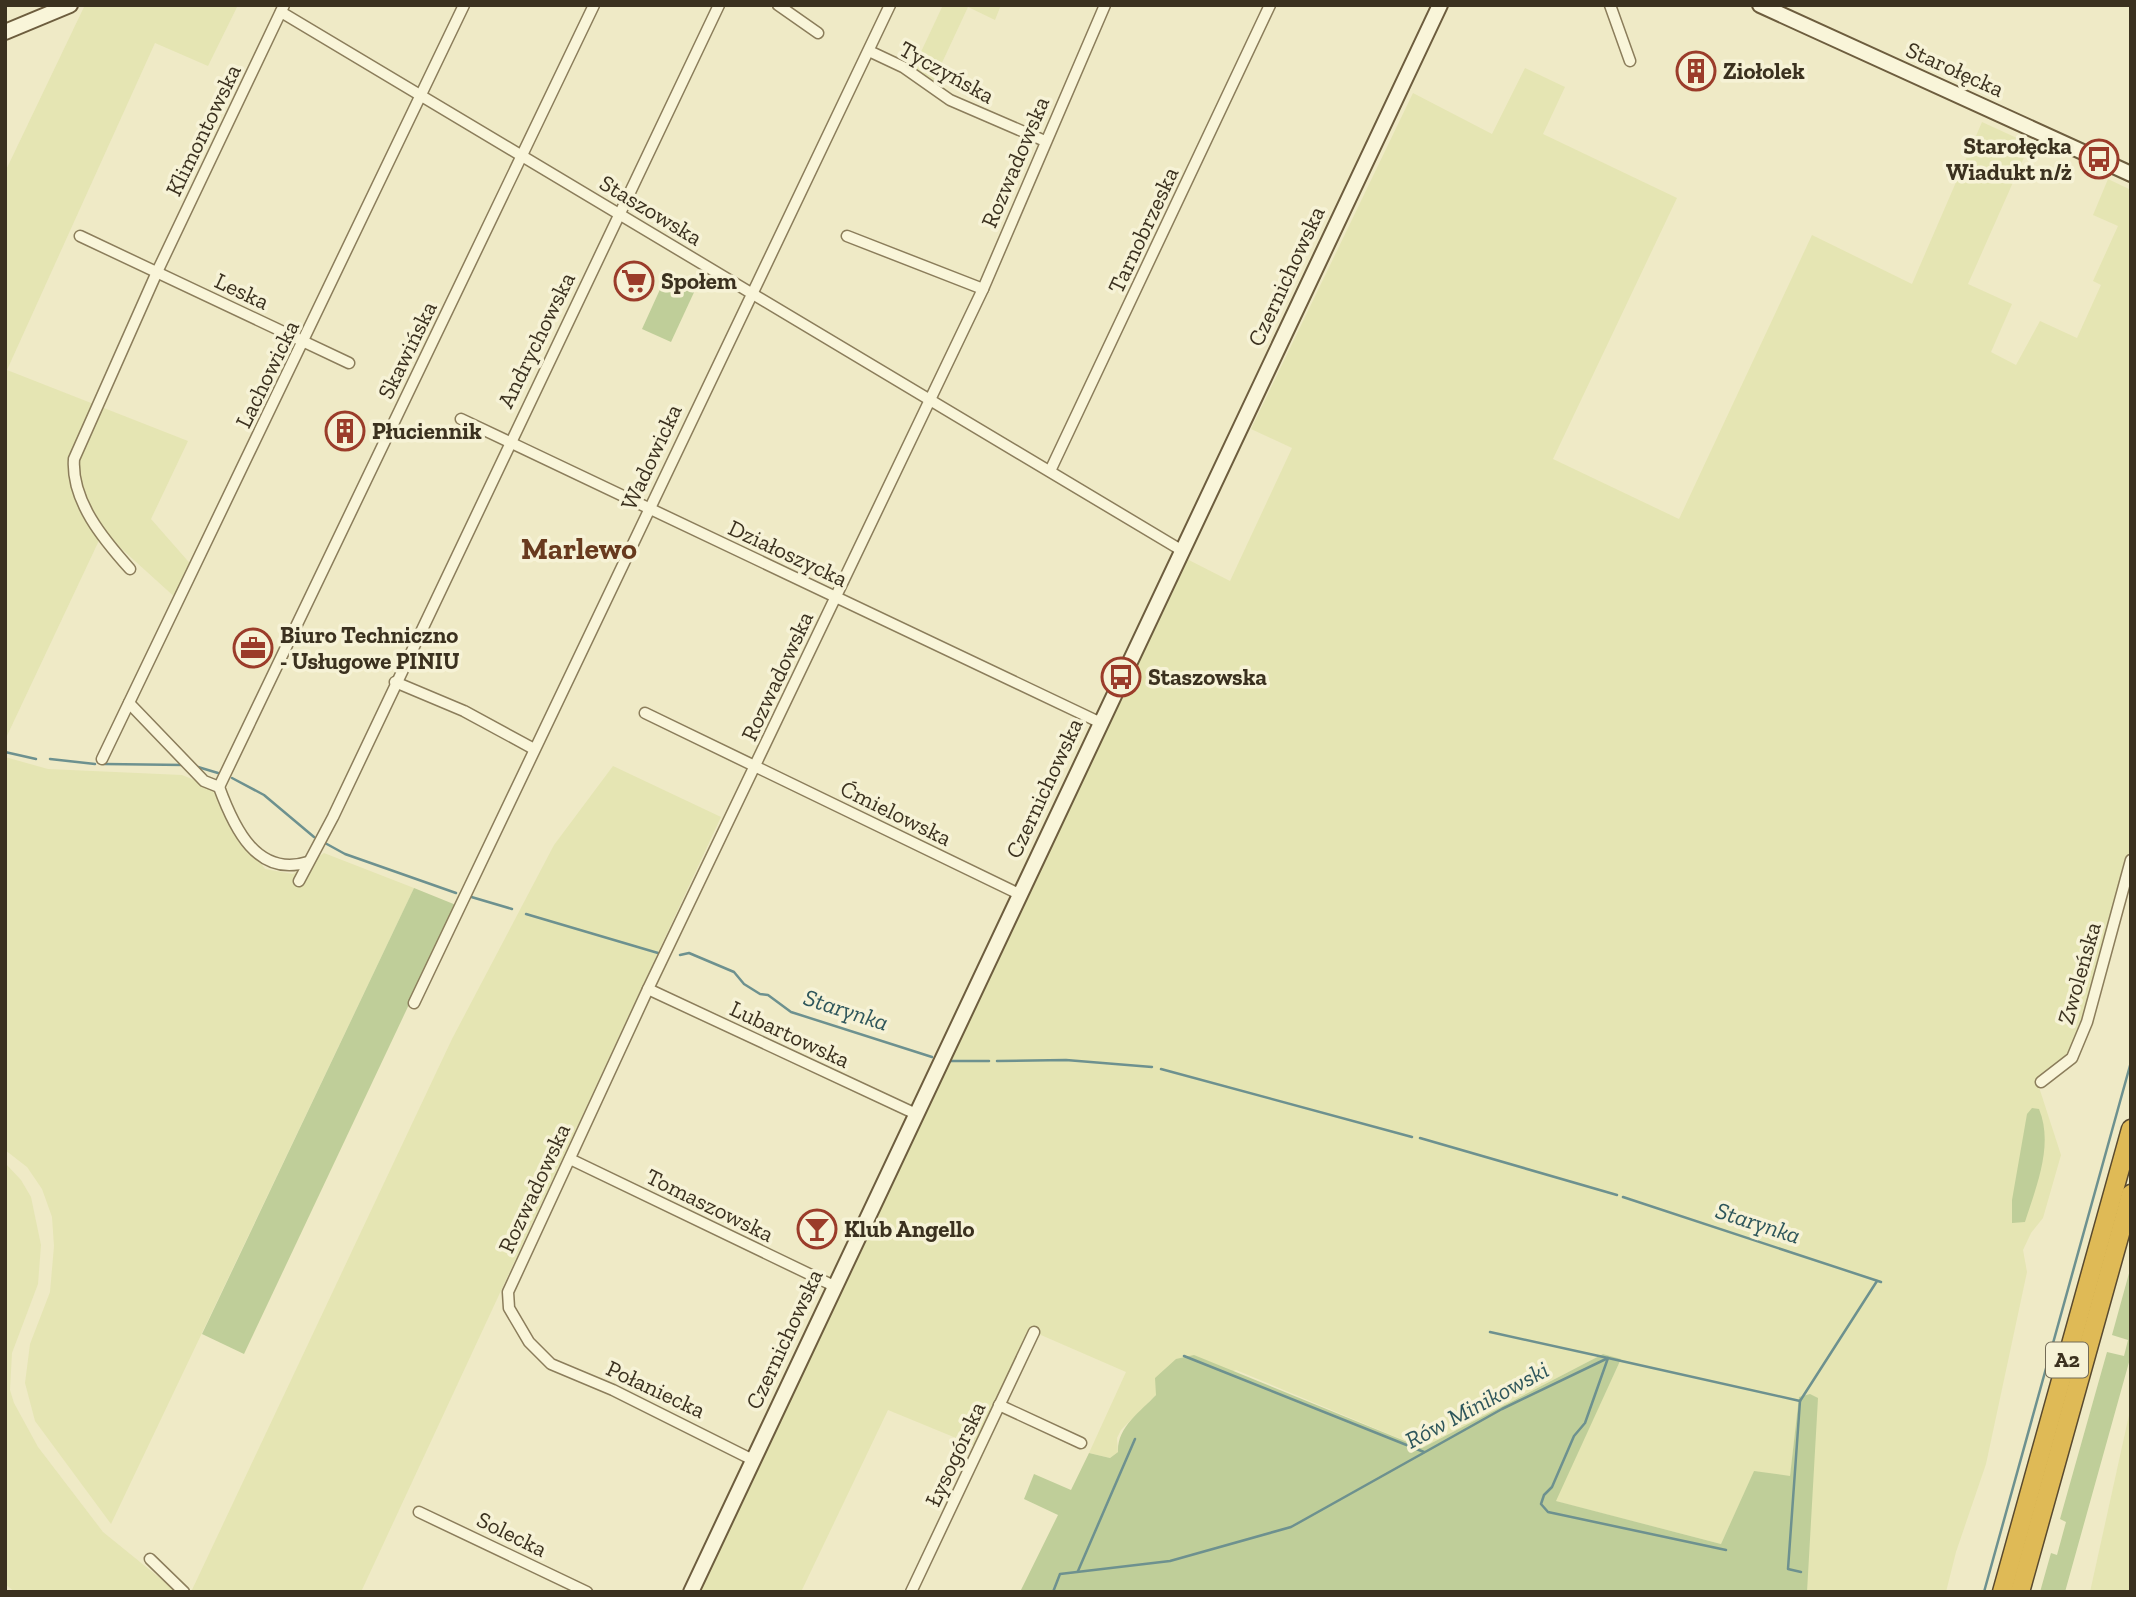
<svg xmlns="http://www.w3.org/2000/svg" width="2136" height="1597" viewBox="0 0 2136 1597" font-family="'Zilla Slab',serif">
<rect width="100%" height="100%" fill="#efeac6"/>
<g fill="#e5e5b3">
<polygon points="89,5 238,5 208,66 155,43 7,370 188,441 151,519 194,568 178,600 103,532 5,740 5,172 84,7"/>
<polygon points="943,5 1001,5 995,20 968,7 933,82 913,69"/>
<polygon points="1525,68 1565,87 1543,134 1677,198 1553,459 1679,519 1812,235 1912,284 1982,122 2030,144 1968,284 2012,304 1991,352 2016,365 2040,321 2077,338 2101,285 2093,281 2118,226 2093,215 2108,179 2131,190 2131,846 2085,1020 2070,1056 2037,1081 2061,1155 2043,1218 2031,1233 2023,1250 2027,1272 1986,1464 1956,1552 1946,1592 1807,1592 1799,1397 1790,1477 1754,1472 1721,1544 1555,1501 1621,1359 1603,1354 1422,1448 1236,1370 1156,1395 1121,1430 1117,1438 1118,1452 1110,1458 1089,1453 1126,1372 1034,1332 978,1447 888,1410 801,1592 696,1592 1181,556 1230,581 1292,448 1251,429 1413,93 1492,134"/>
<polygon points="5,757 48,769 182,775 212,787 226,816 265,869 293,874 324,853 414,888 111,1524 35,1421 25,1383 30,1344 50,1292 54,1246 52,1217 42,1189 27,1167 5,1150"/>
<polygon points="613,766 721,817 361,1592 191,1592 452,1039 554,845"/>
<polygon points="5,1163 21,1180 31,1197 41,1245 38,1284 12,1353 10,1390 14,1403 38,1447 103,1532 177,1592 15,1592 5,1584"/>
<polygon points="2131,1406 2131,1592 2090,1592"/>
</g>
<g fill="#bfce99">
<polygon points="667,274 696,288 671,342 642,329"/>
<polygon points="414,888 456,905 244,1354 202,1334"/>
<path d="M2032 1108 2039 1109C2054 1145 2036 1187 2025 1222L2012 1223V1200L2027 1114Z"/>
<polygon points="2131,1266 2131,1355 2065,1592 2040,1592 2051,1553 2057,1555 2066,1522 2060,1519 2107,1352 2124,1356 2128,1340 2112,1335"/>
<path d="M1603 1354 1621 1359 1556 1501 1721 1544 1754 1471 1790 1476 1799 1397 1810 1394 1818 1398 1807 1592H1020L1058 1515 1024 1499 1034 1474 1071 1490 1089 1453 1110 1458 1118 1452C1117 1427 1140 1412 1156 1395L1155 1378 1176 1359 1194 1355 1422 1448Z"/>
</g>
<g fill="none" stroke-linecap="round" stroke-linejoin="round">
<g stroke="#6d918f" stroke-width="2.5">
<polyline points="5,752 36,759"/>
<polyline points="50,759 95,764"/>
<polyline points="104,764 185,765"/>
<polyline points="198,767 218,773"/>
<polyline points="232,778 264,795 314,837"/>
<polyline points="325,843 345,854 456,893"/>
<polyline points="468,896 512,909"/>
<polyline points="526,914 658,953"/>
<polyline points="680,955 689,953 734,972 744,984 760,994 768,995 791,1012 932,1057"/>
<polyline points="947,1061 989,1061"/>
<polyline points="997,1061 1066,1060 1152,1067"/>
<polyline points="1161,1069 1412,1137"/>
<polyline points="1420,1138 1617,1195"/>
<polyline points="1623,1197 1881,1282"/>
<polyline points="1490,1332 1608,1358 1585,1423 1574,1436 1552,1487 1544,1495 1541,1504 1548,1512 1726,1550"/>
<polyline points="1184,1356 1424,1452"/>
<polyline points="1800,1401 1788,1569 1801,1572"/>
<polyline points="1078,1571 1135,1439"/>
<polyline points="1053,1592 1060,1574 1170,1561 1291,1527 1502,1409 1608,1358 1800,1401 1877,1281"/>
<polyline points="1984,1592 2131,1062"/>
</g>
<defs>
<g id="street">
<polyline points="778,5 818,33"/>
<polyline points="1610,5 1630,61"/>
<polyline points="281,12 1181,550"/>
<polyline points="869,51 903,67 950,100 1045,141"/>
<polyline points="80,236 349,363"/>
<polyline points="847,236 983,289"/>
<polyline points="461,419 1099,722"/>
<polyline points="1050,471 1270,5"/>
<path d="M130 569C104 540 71 501 74 459L157 272 284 5"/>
<polyline points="395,682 464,711 534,749"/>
<polyline points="129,703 204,781 219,787"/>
<polyline points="645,713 1019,894"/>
<polyline points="102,759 464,5"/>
<polyline points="219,787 594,5"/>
<path d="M219 787C234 828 257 878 308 862"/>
<polyline points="299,881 333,817 719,5"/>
<polyline points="648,989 916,1114"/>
<polyline points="414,1003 890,5"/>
<polyline points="2041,1082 2072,1058 2087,1022 2131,860"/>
<polyline points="570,1159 834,1286"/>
<polyline points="999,1405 1081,1443"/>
<polyline points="753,1460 613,1390 551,1364 529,1342 509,1308 508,1292 648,989 983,289 1105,5"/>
<polyline points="419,1512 587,1592"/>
<polyline points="150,1559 184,1592"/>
<polyline points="911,1592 1034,1332"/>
</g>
<g id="secondary">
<polyline points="1760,5 2131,174"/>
<polyline points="5,32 70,5"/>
<polyline points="691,1592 1440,5"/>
</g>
<g id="highway">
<polyline points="2002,1592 2131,1129"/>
<polyline points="2020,1592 2131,1194"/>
</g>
</defs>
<use href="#street" stroke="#8b7d5b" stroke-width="13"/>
<use href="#secondary" stroke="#6d5d3e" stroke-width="18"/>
<use href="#highway" stroke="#594a2f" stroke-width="21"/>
<use href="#street" stroke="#f9f5d9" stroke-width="10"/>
<use href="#secondary" stroke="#f9f5d9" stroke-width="14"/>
<use href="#highway" stroke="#dfba56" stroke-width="18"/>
</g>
<defs>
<symbol id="building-ring" viewBox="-11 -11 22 22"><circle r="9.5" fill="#f6f2d6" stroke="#9b3c2a" stroke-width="1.5"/><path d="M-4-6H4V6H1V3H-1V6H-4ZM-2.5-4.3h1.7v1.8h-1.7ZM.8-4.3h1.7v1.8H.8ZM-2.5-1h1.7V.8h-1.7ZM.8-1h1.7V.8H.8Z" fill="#9b3c2a"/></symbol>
<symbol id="bus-ring" viewBox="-11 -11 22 22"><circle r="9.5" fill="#f6f2d6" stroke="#9b3c2a" stroke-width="1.5"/><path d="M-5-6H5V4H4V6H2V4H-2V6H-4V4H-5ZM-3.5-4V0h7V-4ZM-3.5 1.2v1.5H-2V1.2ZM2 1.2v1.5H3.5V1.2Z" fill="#9b3c2a"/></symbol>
<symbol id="supermarket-ring" viewBox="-11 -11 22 22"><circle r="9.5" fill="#f6f2d6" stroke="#9b3c2a" stroke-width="1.5"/><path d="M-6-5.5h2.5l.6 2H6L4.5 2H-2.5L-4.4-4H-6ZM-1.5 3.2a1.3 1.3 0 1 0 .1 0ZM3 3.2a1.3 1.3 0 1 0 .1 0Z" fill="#9b3c2a"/></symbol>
<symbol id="office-ring" viewBox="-11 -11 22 22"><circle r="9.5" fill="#f6f2d6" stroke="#9b3c2a" stroke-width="1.5"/><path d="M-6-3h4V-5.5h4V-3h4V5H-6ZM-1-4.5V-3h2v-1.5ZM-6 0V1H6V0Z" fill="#9b3c2a"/></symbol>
<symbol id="bar-ring" viewBox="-11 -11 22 22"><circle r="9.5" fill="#f6f2d6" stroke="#9b3c2a" stroke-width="1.5"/><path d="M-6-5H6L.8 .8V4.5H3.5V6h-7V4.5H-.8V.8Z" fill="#9b3c2a"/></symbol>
</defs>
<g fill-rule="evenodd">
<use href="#building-ring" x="1674" y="49" width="44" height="44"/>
<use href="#bus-ring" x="2077" y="137" width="44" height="44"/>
<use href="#supermarket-ring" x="612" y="259" width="44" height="44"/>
<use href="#building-ring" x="323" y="409" width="44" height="44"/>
<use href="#office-ring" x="231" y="626" width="44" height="44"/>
<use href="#bus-ring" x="1099" y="655" width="44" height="44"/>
<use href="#bar-ring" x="795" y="1207" width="44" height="44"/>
</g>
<g text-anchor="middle" stroke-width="7" stroke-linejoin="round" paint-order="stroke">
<rect fill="#f6f2d6" stroke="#736b56" stroke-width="2" x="2046" y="1342.5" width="42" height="35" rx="5"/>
<g font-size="21" font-weight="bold" fill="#3b311f">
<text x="2067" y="1367">A2</text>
</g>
<g font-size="23" fill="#3b311f" stroke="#f6f2d6">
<text transform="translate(1955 69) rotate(24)" y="8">Starołęcka</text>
<text transform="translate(947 72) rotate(29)" y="8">Tyczyńska</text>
<text transform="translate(203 130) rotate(-64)" y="8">Klimontowska</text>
<text transform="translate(1015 162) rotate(-67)" y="8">Rozwadowska</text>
<text transform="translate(651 210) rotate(31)" y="8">Staszowska</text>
<text transform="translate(1143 230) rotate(-65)" y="8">Tarnobrzeska</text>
<text transform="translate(1286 276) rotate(-65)" y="8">Czernichowska</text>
<text transform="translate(242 291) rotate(25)" y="8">Leska</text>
<text transform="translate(536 340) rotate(-64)" y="8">Andrychowska</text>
<text transform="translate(407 350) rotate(-64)" y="8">Skawińska</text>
<text transform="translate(267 374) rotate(-64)" y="8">Lachowicka</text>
<text transform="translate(651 457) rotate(-65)" y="8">Wadowicka</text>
<text transform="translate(788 553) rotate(25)" y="8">Działoszycka</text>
<text transform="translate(777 676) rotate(-65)" y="8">Rozwadowska</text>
<text transform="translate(1044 788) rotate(-65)" y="8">Czernichowska</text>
<text transform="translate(896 813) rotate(26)" y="8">Ćmielowska</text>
<text transform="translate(2079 973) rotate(-74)" y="8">Zwoleńska</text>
<text transform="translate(790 1034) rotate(25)" y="8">Lubartowska</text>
<text transform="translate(534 1188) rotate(-65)" y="8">Rozwadowska</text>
<text transform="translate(710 1205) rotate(26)" y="8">Tomaszowska</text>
<text transform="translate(784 1339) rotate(-65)" y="8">Czernichowska</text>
<text transform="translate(656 1389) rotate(25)" y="8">Połaniecka</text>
<text transform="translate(955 1454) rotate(-65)" y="8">Łysogórska</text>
<text transform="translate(512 1534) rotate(26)" y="8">Solecka</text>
</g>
<g font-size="23" font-weight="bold" fill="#3b311f" stroke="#f6f2d6" text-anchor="start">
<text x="1723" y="79">Ziołolek</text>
<text x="2072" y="154" text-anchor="end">Starołęcka<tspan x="2072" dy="26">Wiadukt n/ż</tspan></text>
<text x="661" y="289">Społem</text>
<text x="372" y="439">Płuciennik</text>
<text x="280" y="643">Biuro Techniczno<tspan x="280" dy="26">- Usługowe PINIU</tspan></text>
<text x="1148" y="685">Staszowska</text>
<text x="844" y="1237">Klub Angello</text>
</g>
<g font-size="24" font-style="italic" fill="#2e565b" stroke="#f6f2d6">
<text transform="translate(846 1010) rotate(18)" y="8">Starynka</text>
<text transform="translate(1758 1223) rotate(18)" y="8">Starynka</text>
<text transform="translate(1477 1405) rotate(-28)" y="8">Rów Minikowski</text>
</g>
<g font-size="30" font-weight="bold" fill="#683a1e" stroke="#f6f2d6">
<text x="579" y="559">Marlewo</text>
</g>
</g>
<rect width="2136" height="1597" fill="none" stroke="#3b311f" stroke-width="14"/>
</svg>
